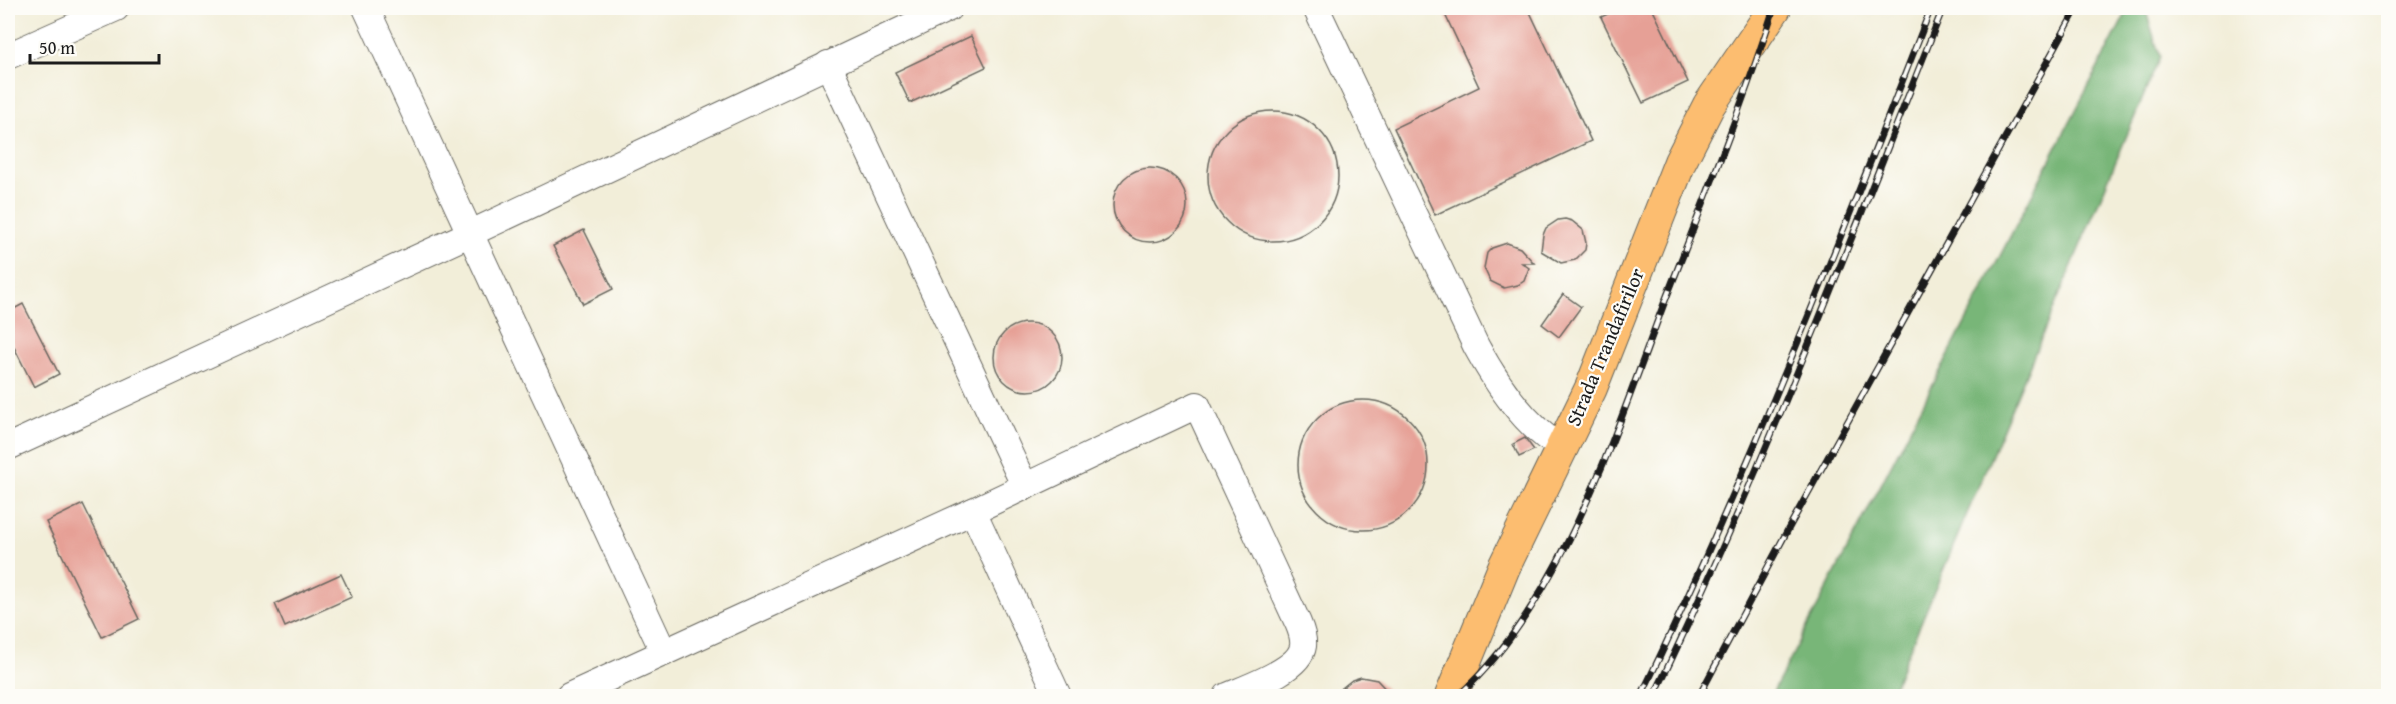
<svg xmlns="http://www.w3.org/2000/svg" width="2396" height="704" viewBox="0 0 2396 704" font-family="'Gentium Book Plus',serif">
<rect width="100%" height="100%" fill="#fdfcf7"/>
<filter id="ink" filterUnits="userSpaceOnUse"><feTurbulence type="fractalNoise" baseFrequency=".0167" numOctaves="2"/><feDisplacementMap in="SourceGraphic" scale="12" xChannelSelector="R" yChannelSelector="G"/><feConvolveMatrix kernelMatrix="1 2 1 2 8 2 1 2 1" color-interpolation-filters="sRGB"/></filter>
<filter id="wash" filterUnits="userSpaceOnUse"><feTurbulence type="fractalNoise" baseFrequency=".008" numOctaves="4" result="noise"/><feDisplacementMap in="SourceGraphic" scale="24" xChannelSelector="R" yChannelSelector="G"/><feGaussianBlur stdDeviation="1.35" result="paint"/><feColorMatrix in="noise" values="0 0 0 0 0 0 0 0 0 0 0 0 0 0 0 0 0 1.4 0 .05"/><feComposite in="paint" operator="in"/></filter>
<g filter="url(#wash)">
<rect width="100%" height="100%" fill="#f2eed9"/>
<polygon fill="#78b678" stroke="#4a694a" stroke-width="1.5" points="2129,8 2145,8 2160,57 1890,696 1771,696"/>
<g id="blocks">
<g fill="#e6a096">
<polygon points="1442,8 1528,8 1591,141 1435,215 1394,128 1479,87"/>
<polygon points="1621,8 1652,8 1688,82 1643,103 1601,17"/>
<polygon points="971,36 986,67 910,103 895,72"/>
<circle cx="1273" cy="176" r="65"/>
<circle cx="1150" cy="205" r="37"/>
<polygon points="1565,219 1572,221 1583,230 1586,243 1585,250 1575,260 1561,263 1541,251 1543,235 1546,228 1558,220"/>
<polygon points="584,230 613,289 583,304 553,246"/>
<polygon points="1507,243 1520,248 1534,263 1522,263 1529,268 1524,281 1518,285 1504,288 1490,281 1484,268 1487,253 1492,248"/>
<polygon points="1563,294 1581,307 1559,337 1542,324"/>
<polygon points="23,304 59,374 34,387 8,335 8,312"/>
<circle cx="1028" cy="357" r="34"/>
<circle cx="1363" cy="465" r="65"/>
<polygon points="1525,438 1534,450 1519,457 1513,444"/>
<polygon points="83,504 139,619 102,637 46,522"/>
<polygon points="341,574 352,597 285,627 275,604"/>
<polygon points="1361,677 1377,680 1392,696 1332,696 1352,680"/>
</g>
</g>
</g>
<g filter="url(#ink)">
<use href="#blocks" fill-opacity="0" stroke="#67665e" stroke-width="1.5"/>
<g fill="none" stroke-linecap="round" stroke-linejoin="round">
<defs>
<g id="minor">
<polyline points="366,8 664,653"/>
<path d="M1316 8 1476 346C1494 379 1517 414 1546 437"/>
<polyline points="8,56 116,8"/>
<polyline points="828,64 1025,487"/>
<polyline points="8,447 469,234 949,8"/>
<polyline points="973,511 1058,696"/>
<path d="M569 696 973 511 1197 405 1298 623C1301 630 1304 638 1303 646 1300 670 1248 687 1227 696"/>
</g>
<polyline id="major" points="1451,696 1504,567 1591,388 1680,162 1709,105 1775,8"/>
</defs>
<use href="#minor" stroke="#67665e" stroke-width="28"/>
<use href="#major" stroke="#67665e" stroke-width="34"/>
<use href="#minor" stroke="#fff" stroke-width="26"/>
<use href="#major" stroke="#fcbd6f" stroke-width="32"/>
<defs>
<g id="rail">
<path d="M1458 696C1562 603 1616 430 1665 301 1703 204 1742 107 1774 8"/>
<path d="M1641 696C1749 472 1840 240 1931 8"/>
<path d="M1654 696C1762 472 1851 239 1943 8"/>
<polyline points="1699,696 1792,522 2077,8"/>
</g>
</defs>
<use href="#rail" stroke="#1c1c1c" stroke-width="7"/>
<use href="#rail" stroke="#fdfcf7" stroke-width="4.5" stroke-dasharray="14" stroke-linecap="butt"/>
</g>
</g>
<g text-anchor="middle" stroke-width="4.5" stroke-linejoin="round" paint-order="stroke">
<g font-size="20" fill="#1c1c1c" stroke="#fdfcf7">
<text transform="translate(1605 347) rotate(-67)" y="7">Strada Trandafirilor</text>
</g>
</g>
<rect width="2396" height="704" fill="none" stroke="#fdfcf7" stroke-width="30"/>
<path d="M30 54v9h129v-9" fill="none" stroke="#1c1c1c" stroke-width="3"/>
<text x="39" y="54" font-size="18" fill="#1c1c1c" stroke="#fdfcf7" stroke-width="4.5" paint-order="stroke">50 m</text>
</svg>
